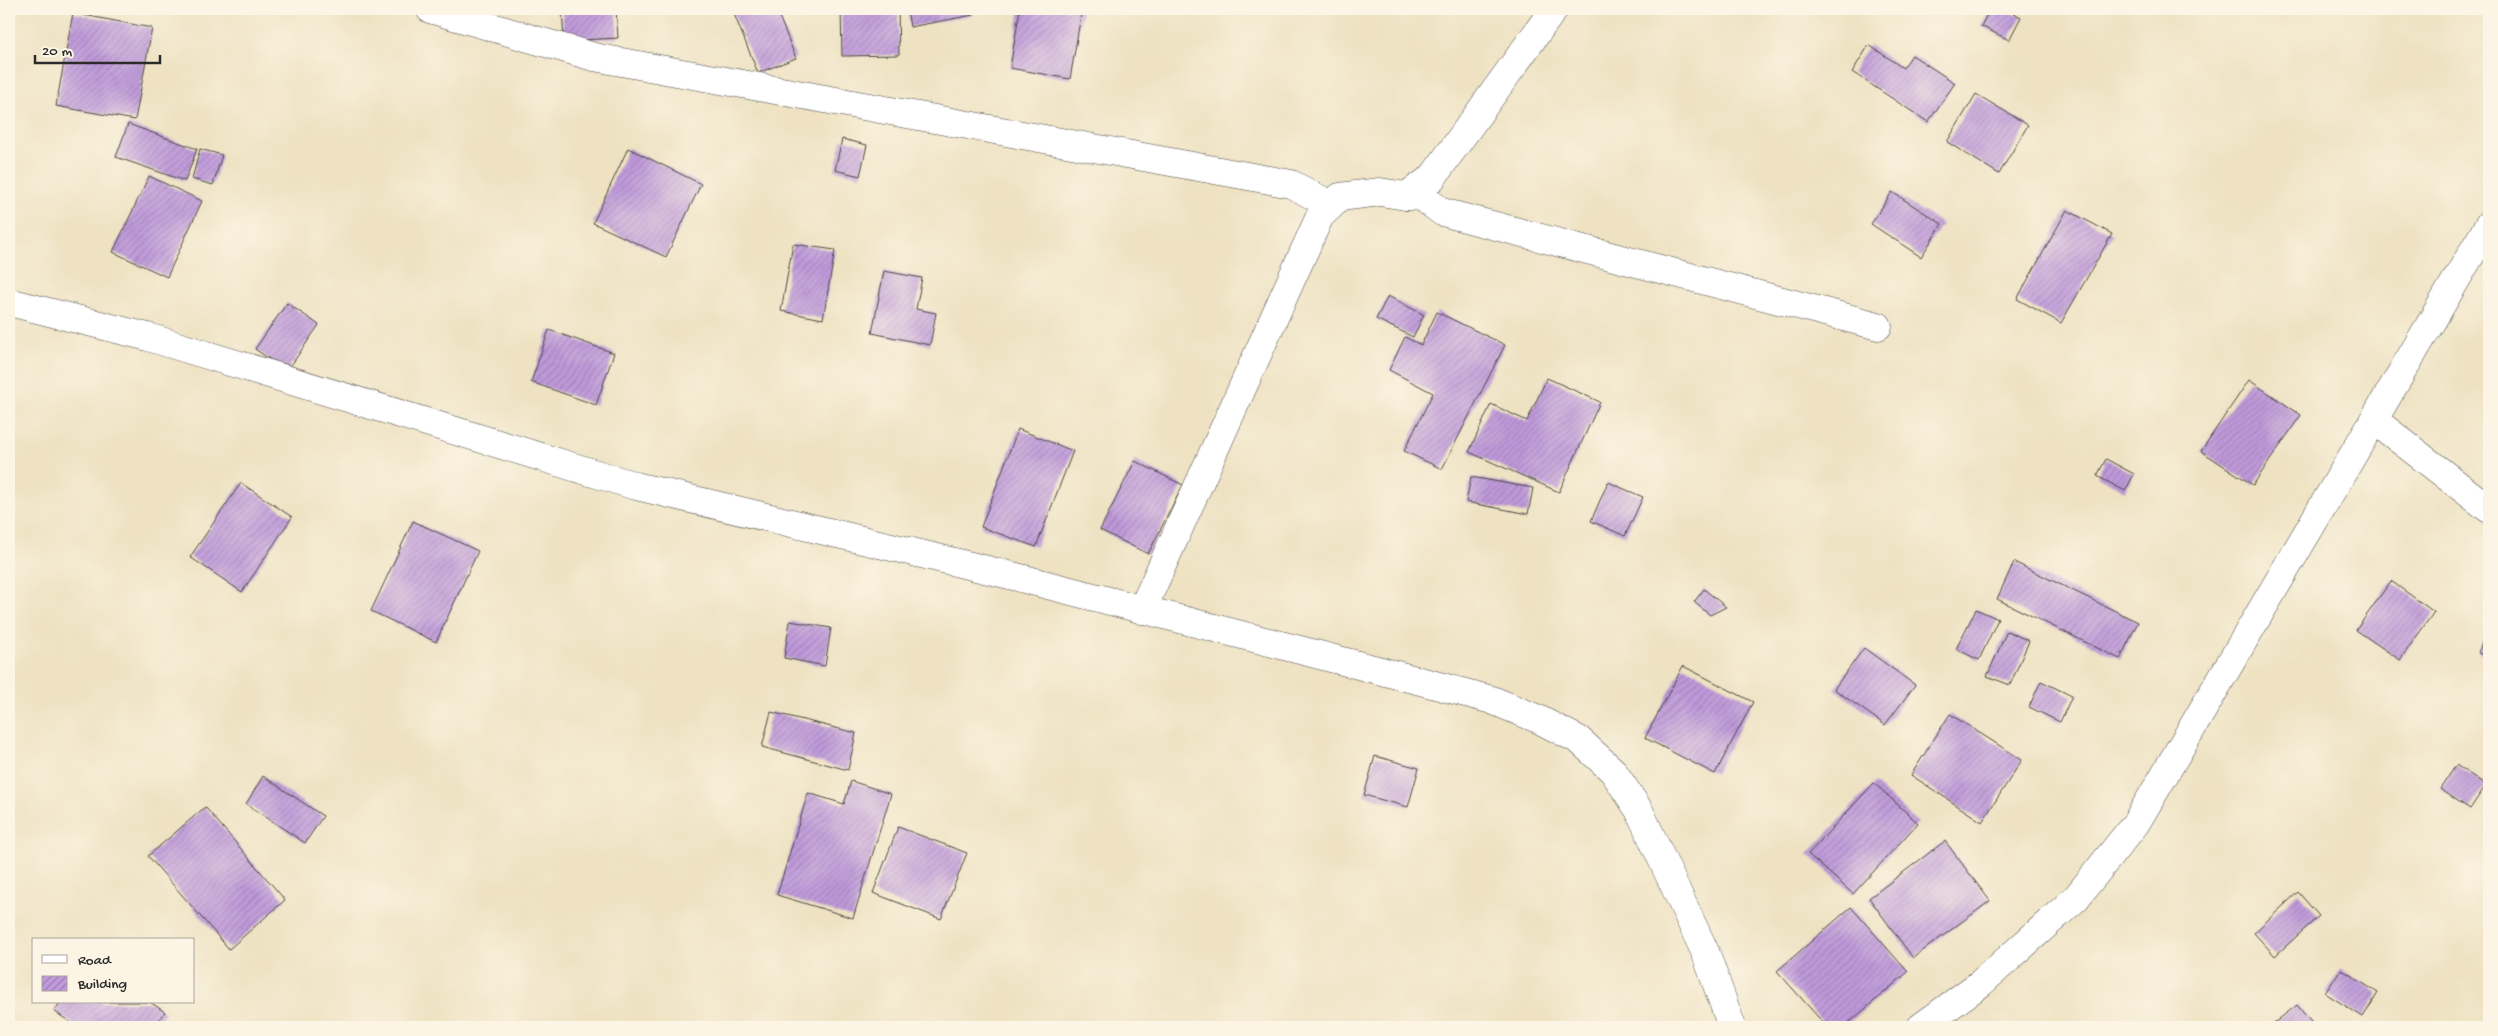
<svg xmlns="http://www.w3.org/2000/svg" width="2498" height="1036" viewBox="0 0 2498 1036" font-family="'Gochi Hand',sans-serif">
<defs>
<pattern id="building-hatch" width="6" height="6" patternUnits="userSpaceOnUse" patternTransform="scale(1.25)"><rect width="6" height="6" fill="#c09adb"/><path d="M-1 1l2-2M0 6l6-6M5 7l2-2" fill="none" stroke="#9c7eb2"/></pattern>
</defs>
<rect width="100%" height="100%" fill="#fcf5e5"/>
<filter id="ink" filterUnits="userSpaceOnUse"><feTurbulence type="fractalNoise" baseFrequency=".02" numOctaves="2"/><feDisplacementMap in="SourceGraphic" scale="10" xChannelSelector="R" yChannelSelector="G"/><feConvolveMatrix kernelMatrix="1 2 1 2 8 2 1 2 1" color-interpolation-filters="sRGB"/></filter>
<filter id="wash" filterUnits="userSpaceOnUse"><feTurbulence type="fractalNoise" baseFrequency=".0096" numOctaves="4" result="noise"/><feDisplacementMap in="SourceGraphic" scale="20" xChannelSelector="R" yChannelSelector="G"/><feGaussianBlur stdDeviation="1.12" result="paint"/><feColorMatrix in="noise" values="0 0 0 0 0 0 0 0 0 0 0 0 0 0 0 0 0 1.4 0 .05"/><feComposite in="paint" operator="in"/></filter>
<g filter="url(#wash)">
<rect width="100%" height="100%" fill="#eee2c2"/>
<g id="blocks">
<g fill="url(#building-hatch)">
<polygon points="562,9 616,9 618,38 564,41"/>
<polygon points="732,9 776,9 796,58 758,73"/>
<polygon points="841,9 898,9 899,55 842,56"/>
<polygon points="907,9 972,9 973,15 910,27"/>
<polygon points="1020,9 1082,9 1070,79 1010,68"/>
<polygon points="1990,9 2006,9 2021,17 2009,40 1981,26"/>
<polygon points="73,13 152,28 135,120 56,106"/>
<polygon points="1869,45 1903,68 1912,55 1955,83 1928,122 1852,72"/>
<polygon points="1976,94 2028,125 1999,174 1947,142"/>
<polygon points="128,124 197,149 185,181 116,157"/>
<polygon points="842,139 867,145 860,176 835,170"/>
<polygon points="628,148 701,184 666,257 593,223"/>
<polygon points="200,149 222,155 213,185 192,179"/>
<polygon points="149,176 202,201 167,277 113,252"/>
<polygon points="1892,192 1942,224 1921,257 1871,224"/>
<polygon points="2067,210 2112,234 2061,323 2017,299"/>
<polygon points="793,244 835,250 823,319 781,311"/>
<polygon points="884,271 922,278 916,309 936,313 930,345 872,333"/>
<polygon points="1388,296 1424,315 1413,337 1376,319"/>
<polygon points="287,303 319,325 287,371 255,349"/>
<polygon points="1437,312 1505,345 1442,469 1404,451 1433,393 1389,370 1405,337 1421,345"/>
<polygon points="549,330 614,353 596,405 531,382"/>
<polygon points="1547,378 1600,402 1559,492 1469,452 1491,404 1527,421"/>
<polygon points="2249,380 2301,415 2253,485 2201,451"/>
<polygon points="1018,429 1073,451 1036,547 981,527"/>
<polygon points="2106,459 2134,474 2125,491 2097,476"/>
<polygon points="1135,461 1183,485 1148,554 1100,530"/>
<polygon points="1471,477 1533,488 1528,514 1466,502"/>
<polygon points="1608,482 1643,497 1625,536 1591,521"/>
<polygon points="241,483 292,517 242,592 190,557"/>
<polygon points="413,521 478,551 436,642 371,611"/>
<polygon points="2014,562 2138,622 2120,659 1997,599"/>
<polygon points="2391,581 2434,612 2400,660 2356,630"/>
<polygon points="1704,589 1726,607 1710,615 1694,602"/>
<polygon points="1976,609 1998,619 1979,660 1956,649"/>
<polygon points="790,621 831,628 825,666 784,658"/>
<polygon points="2489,625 2489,657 2478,653"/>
<polygon points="2007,631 2029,641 2010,685 1987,676"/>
<polygon points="1864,648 1915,685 1885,725 1834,689"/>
<polygon points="1683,666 1753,702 1715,774 1645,738"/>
<polygon points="2041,681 2072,696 2060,722 2029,707"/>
<polygon points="771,712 856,733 848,770 762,747"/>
<polygon points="1950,714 2022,760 1982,822 1911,775"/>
<polygon points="1375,756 1419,768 1408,807 1364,795"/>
<polygon points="2456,765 2486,785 2470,809 2440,789"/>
<polygon points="263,776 323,816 305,843 246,804"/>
<polygon points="851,781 891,794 853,918 777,895 808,793 844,804"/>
<polygon points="1874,783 1918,823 1853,894 1808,854"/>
<polygon points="205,807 285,900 229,949 148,856"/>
<polygon points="898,827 967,853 941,919 873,893"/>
<polygon points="1945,841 1990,901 1913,958 1869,898"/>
<polygon points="2298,892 2319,916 2275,956 2254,933"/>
<polygon points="1851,907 1908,972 1844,1027 1827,1027 1777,971"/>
<polygon points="2341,969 2378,993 2363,1017 2325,993"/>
<polygon points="61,1002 150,1002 165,1012 154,1027 77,1027 54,1011"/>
<polygon points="2297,1005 2315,1027 2269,1027"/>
</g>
</g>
</g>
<g filter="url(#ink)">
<use href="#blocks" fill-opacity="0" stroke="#484642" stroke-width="1"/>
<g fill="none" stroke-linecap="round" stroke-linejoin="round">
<defs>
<g id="street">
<polyline points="430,9 594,57 1291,184 1331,205"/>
<polyline points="1406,196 1422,197 1442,212 1878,326"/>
<polyline points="9,302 148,337 636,486 1009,575 1424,682 1492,700 1538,719 1579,740 1613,771 1639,810 1706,954 1732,1027"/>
<polyline points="2374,420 2489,509"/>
<polyline points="1142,610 1320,216 1340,197 1380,192 1406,196 1432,178 1554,9"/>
<polyline points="1921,1027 1981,983 2076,898 2136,823 2489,224"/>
</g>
</defs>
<use href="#street" stroke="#484642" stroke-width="29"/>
<use href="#street" stroke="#fff" stroke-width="28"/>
</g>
</g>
<rect width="2498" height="1036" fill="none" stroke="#fcf5e5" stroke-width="30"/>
<rect x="32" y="938" width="162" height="65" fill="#fcf5e5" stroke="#a8a49b"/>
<rect x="42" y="955" width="25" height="8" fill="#ffffff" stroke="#a8a49b"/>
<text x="78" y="964" font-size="15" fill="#2b2b2b">Road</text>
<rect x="42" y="976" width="25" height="15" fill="url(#building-hatch)" stroke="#a8a49b"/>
<text x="78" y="988" font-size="15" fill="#2b2b2b">Building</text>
<path d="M35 55v8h125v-8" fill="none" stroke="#2b2b2b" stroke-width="2.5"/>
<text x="42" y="55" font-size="15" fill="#2b2b2b" stroke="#fcf5e5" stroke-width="4" paint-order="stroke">20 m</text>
</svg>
